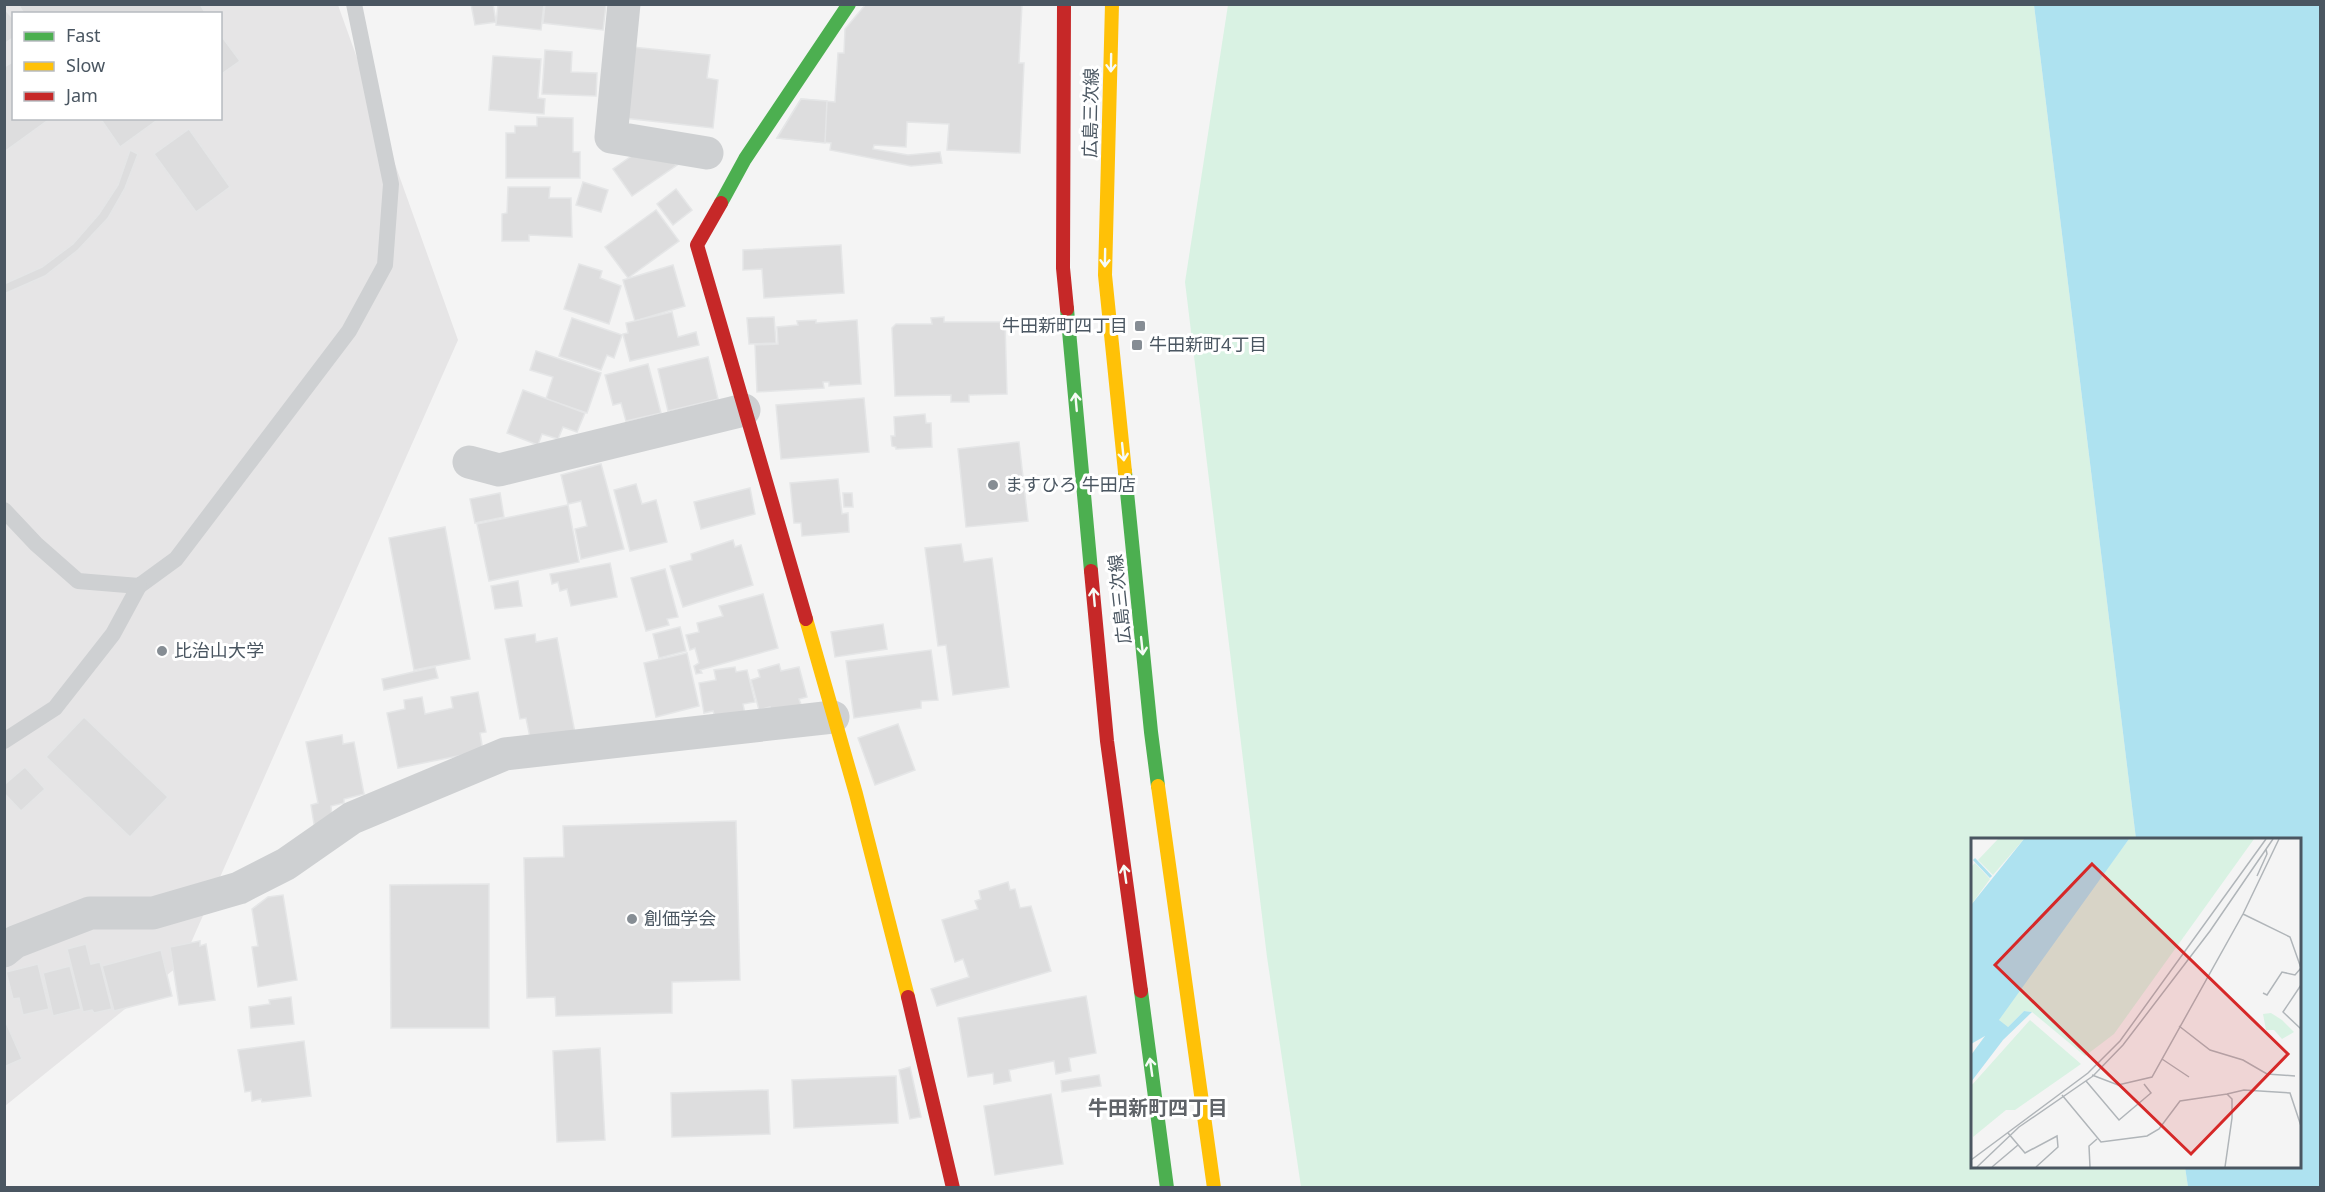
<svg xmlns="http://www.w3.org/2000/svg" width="2325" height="1192" viewBox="0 0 2325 1192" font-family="'Noto Sans','Noto Sans JP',sans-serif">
<rect width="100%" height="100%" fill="#f4f4f4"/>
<path fill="#e6e5e6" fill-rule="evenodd" d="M5 5H338L458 340 182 963 5 1106ZM14 14H220V118H14Z"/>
<polygon fill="#d9f2e3" points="1228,5 2034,5 2136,839 1972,840 1972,1166 2185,1167 2188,1187 1301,1187 1267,957 1185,282"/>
<polygon fill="#aee2f0" points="2034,5 2320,5 2320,1187 2188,1187 2185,1167 2300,1166 2300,840 2136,839"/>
<g fill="#ddddde" stroke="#e5e6e7" stroke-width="1.5">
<polygon points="18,4 200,4 206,14 24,14"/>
<polygon points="471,4 493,4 496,22 475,25"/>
<polygon points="498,4 544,4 541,30 496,25"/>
<polygon points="545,4 606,4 603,30 543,23"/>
<polygon points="866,4 1022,4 1019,63 1024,63 1020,153 947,150 949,124 907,122 906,147 874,145 873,149 908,155 940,152 942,163 911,166 830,150 831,143 777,138 801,99 835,102 838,53 844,53 845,29"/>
<polygon points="4,8 14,20 14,37 4,44"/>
<polygon points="220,34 240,61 220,75"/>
<polygon points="632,47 710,55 707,78 718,80 713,128 624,118"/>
<polygon points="545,50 572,52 571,72 597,73 596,96 542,94"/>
<polygon points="493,56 541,59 538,98 545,99 544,114 489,110"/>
<polygon points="14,61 14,118 51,118 4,152 4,67"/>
<polygon points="801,99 827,101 825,143 777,138"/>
<polygon points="537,117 573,118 573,152 580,152 580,178 506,178 506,133 515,133 515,126 537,126"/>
<polygon points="100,118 160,118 120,147"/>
<polygon points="189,129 230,187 196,212 154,154"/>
<polygon points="643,148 677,165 632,196 613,169"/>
<polygon points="130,150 138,154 125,188 108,218 78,250 45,276 4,294 4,284 42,267 73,244 99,214 118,185"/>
<polygon points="583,182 608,190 601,212 576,205"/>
<polygon points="508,187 550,187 549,198 571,198 572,237 529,235 529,241 502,241 502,214 507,213"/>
<polygon points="676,189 692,210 673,225 657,204"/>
<polygon points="656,210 679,241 628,278 605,247"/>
<polygon points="841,245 844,293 764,298 762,269 743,270 743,250"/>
<polygon points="579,264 602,271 600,278 621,286 609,324 564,309"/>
<polygon points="673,265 685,306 635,321 623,280"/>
<polygon points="672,312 678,337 696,332 699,345 630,361 623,334 628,333 626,323"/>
<polygon points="774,317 776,343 749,344 747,318"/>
<polygon points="944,317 944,322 1005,322 1007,394 969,395 969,402 951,402 951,395 895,396 892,328 896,324 932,324 931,318"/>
<polygon points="572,318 622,335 614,358 607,355 601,370 559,356"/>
<polygon points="816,320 816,323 857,320 861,384 829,386 829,382 823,382 824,388 757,392 755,345 778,344 777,327 798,325 797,321"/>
<polygon points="536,351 601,373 587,413 546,399 553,377 530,370"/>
<polygon points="708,357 718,399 668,411 658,369"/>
<polygon points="648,364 661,413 626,421 621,403 613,405 605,375"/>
<polygon points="523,390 585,413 577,432 563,427 558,439 542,434 538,445 507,433"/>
<polygon points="864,398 869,452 781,459 776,405"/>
<polygon points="925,414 926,423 931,423 932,447 896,449 896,447 892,446 891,436 895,436 894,417"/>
<polygon points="1019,442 1028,521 966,527 958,449"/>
<polygon points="601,464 624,549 581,559 575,529 587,526 581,501 568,504 561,475"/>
<polygon points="838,479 842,514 848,513 849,532 802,536 801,523 794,523 790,483"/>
<polygon points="636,484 642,504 656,500 667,542 630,551 614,490"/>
<polygon points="750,488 755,514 701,529 694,502"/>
<polygon points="500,493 504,517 475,523 470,499"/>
<polygon points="843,493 852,493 853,507 844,507"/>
<polygon points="568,505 579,562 489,581 477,524"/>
<polygon points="445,527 470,659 414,670 389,538"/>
<polygon points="733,540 735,547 741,545 753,585 683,607 670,566 692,560 691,554"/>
<polygon points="961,544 964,562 992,558 1009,687 953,695 946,645 938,646 925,548"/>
<polygon points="610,563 617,597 571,606 567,589 560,591 558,582 552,584 550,574"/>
<polygon points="665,569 678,617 667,619 669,625 646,631 631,578"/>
<polygon points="518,581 522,606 495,609 491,586"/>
<polygon points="763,594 778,648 700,670 702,673 696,674 694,666 699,663 695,648 690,650 686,635 699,632 697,623 723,616 719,606"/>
<polygon points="883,624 887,649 835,657 831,632"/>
<polygon points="680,627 686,651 659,658 653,634"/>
<polygon points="535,634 536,642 557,638 575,733 531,742 526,718 520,719 505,639"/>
<polygon points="931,650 938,700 921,701 921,708 854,718 846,661"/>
<polygon points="687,653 699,706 656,717 644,663"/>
<polygon points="779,664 781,671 799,667 807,697 799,699 803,710 772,715 770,707 759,710 751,680 760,677 758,670"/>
<polygon points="435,667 438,678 384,690 382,679"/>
<polygon points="735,667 736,672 747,670 755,702 743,704 745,714 715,717 713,711 704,713 699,683 716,680 714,670"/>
<polygon points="478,692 486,732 480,733 483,751 398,768 387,713 405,709 404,700 422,697 425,714 453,708 451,697"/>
<polygon points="84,717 168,797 130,837 46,757"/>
<polygon points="898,724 915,770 875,785 858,738"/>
<polygon points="342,735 343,744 354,742 364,794 344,799 344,803 331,806 332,819 315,830 311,805 318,803 306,742"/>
<polygon points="25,767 45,789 21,811 4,793 4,785"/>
<polygon points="736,821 740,980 672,982 672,1013 556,1016 555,997 527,998 524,858 564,857 563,826"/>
<polygon points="1008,882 1010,890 1015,889 1020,908 1031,906 1051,971 937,1006 931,989 969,977 963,959 955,962 942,920 978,909 975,901 981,899 979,891"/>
<polygon points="489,884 489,1028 391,1028 390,885"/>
<polygon points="283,895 297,980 258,987 252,947 258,946 252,909 268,897"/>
<polygon points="200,941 200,946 206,944 215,1000 179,1005 170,947"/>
<polygon points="86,944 91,964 100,962 112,1009 94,1013 92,1010 83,1012 67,949"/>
<polygon points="161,950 172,996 114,1011 102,966"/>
<polygon points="38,964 49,1009 23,1015 19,998 13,999 6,972"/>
<polygon points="70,966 81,1009 53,1016 43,973"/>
<polygon points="1086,996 1096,1053 1069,1058 1071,1071 1056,1074 1054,1061 1009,1070 1011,1081 994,1084 993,1073 968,1077 958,1018"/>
<polygon points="291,997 294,1024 251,1028 249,1007 270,1004 269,1000"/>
<polygon points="4,1018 22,1059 4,1067"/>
<polygon points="304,1041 311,1096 262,1102 261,1099 252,1101 251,1091 245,1092 238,1050"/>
<polygon points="600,1048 605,1140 557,1142 553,1051"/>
<polygon points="910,1067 921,1117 910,1119 899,1070"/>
<polygon points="1099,1075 1101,1086 1062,1092 1061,1081"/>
<polygon points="896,1076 898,1123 794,1128 792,1080"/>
<polygon points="768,1090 770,1134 672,1137 671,1093"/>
<polygon points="1051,1094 1063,1164 995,1175 984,1106"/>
</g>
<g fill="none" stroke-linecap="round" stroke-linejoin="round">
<g stroke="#ced0d2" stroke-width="16">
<polyline points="4,510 36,544 78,581 139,586 176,559 349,331 385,265 391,184 354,4"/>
<polyline points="4,741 55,708 113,634 139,586"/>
</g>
<g stroke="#ced0d2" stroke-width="33">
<polyline points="624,4 611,137 707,153"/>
<polyline points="469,462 499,470 744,410"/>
<polyline points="4,951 15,942 90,913 153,913 239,888 286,864 352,818 505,754 833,717"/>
</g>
<g stroke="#4caf50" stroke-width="14">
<polyline points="721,203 745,159 849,4"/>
<polyline points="1067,309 1091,571"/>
<polyline points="1125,472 1151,732 1158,786"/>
<polyline points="1141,991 1167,1188"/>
</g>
<g stroke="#ffc107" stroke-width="14">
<polyline points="1112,4 1105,275 1125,472"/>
<polyline points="806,619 856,794 908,997"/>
<polyline points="1158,786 1214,1188"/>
</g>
<g stroke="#c62828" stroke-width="14">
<polyline points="1064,4 1063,268 1067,309"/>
<polyline points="721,203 697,245 806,619"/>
<polyline points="1091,571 1107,741 1141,991"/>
<polyline points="908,997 953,1188"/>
</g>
</g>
<defs><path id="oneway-shaft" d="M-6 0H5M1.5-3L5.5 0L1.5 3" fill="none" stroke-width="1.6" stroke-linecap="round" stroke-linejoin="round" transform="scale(1.5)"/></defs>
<g stroke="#f6fbf6">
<use href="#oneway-shaft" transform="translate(1111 63) rotate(91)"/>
<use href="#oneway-shaft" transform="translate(1105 258) rotate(91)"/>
<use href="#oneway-shaft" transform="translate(1076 402) rotate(-95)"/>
<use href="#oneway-shaft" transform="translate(1123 452) rotate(84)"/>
<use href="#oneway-shaft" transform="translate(1094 597) rotate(-95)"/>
<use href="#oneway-shaft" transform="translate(1142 646) rotate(84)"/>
<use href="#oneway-shaft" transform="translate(1125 874) rotate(-98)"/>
<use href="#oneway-shaft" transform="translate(1151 1067) rotate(-98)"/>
</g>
<g fill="#868d94" stroke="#fff" stroke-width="2">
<rect x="1134" y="320" width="12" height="12" rx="3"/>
<rect x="1131" y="339" width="12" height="12" rx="3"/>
<circle cx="993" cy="485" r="6"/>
<circle cx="162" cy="651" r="6"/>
<circle cx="632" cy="919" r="6"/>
</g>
<g text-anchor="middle" stroke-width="6" stroke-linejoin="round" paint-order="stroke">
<g font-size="18" fill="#4a5661" stroke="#fff">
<text transform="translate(1091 113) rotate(-89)" y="6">広島三次線</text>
<text transform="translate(1120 599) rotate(-96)" y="6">広島三次線</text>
</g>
<g font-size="18" fill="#4a5661" stroke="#fff" text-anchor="start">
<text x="1128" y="332" text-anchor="end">牛田新町四丁目</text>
<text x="1149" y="351">牛田新町4丁目</text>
<text x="1005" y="491">ますひろ 牛田店</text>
<text x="174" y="657">比治山大学</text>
<text x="644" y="925">創価学会</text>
</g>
<g font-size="20" font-weight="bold" fill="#5f6368" stroke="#fff">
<text x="1158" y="1115">牛田新町四丁目</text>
</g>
</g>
<g transform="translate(1971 838)">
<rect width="330" height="330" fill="#f4f4f4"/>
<path d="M27 1H53L22 37 7 22ZM158 1H283L143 196 114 218 61 174 53 173 37 189 31 188 28 182 30 174ZM4 25 19 41 0 67V29ZM300 175 311 182 323 194 311 201 303 192H295L292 176ZM59 182 110 226 44 272H35L2 299 0 248Z" fill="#d9f2e3"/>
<path d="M53 1H158L28 182 37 189 53 173 61 174 32 202 0 244V217L14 198 0 206V67Z" fill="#aee2f0"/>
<path fill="none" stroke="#aee2f0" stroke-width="3" d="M3 21 20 39"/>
<path fill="none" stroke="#b0b5b9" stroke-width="1.5" d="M286 38 296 16 295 11M272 76 319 99 330 130M330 147 312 174 330 191M292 155 296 157 311 134 324 137 330 130M208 188 239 212 272 222 296 236 324 238M191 221 218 239M121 237 147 247 181 239 272 76 308 1M115 243 148 282 180 255 173 246M256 256 273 252 319 255 330 288M91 257 130 304 176 298 188 291 209 263 256 256 261 261V280L254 329M37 295 54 315 86 298 87 309 65 329M0 322 117 235 149 203 295 1M6 329 48 289 122 238 152 207 239 93 302 1M21 329 47 307M119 329 118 308 126 301"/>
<path fill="#d62828" fill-opacity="0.15" stroke="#d62828" stroke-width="3" d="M121 26 317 216 220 316 24 127Z"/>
<rect width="330" height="330" fill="none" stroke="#4a5661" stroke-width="3"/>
</g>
<rect width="2325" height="1192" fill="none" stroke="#4a5661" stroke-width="12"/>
<rect x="12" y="12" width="210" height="108" fill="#ffffff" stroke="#b7bbc0" stroke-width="1.5"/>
<rect x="24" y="32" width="30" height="9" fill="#4caf50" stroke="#b7bbc0" stroke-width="1.5"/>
<text x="66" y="42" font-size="18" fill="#4a5661">Fast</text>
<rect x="24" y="62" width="30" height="9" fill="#ffc107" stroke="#b7bbc0" stroke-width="1.5"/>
<text x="66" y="72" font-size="18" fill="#4a5661">Slow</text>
<rect x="24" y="92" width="30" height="9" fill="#c62828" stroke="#b7bbc0" stroke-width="1.5"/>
<text x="66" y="102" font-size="18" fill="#4a5661">Jam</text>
</svg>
